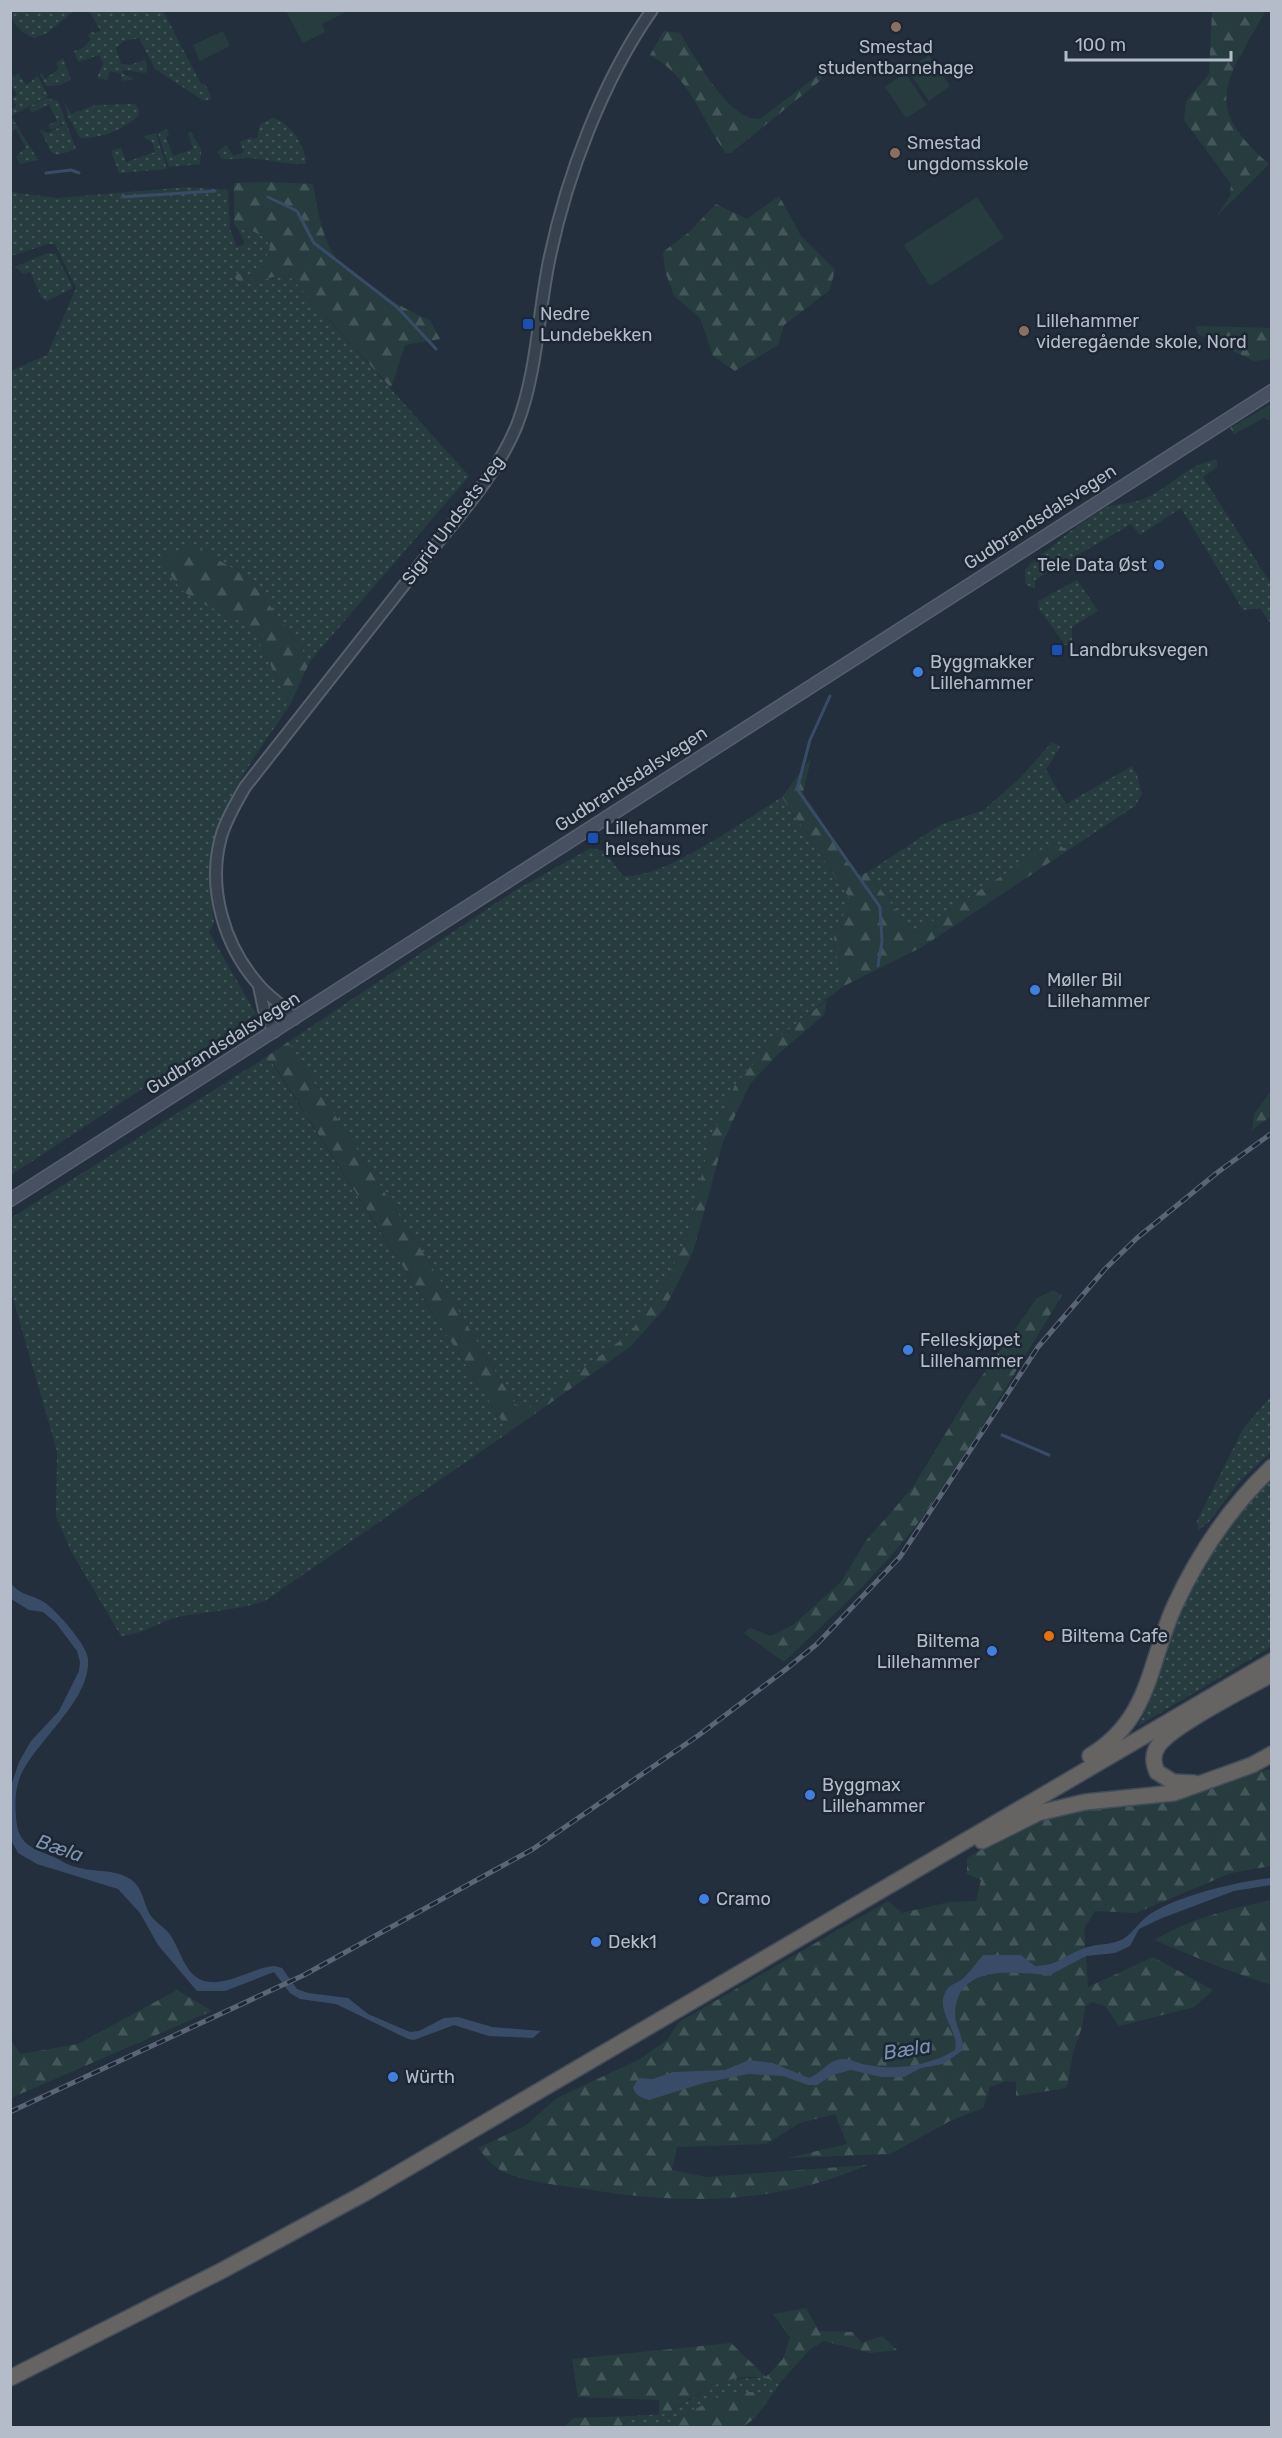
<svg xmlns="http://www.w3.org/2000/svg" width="1282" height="2438" viewBox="0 0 1282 2438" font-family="Rubik,sans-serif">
<defs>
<pattern id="grass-dots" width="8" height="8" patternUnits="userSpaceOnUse" patternTransform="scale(1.5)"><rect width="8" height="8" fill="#263c3f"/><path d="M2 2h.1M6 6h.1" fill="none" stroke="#435659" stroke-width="1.8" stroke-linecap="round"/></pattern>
<pattern id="forest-firs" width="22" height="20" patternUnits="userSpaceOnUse" patternTransform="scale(1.5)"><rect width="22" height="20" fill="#263c3f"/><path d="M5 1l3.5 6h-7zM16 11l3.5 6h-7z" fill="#435659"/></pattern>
</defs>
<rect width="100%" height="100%" fill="#242f3e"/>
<g fill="url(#grass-dots)">
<polygon points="137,10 163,11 201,84 205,84 212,99 204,101 155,69 139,38 124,41 116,48 121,64 130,65 144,60 143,55 147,66 146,73 123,70 123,74 135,79 123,81 120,73 110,71 107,80 97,78 103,63 99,55 78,62 74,51 81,49 91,40 88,35 92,31 94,33 101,31 89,11 125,11 127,13"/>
<path d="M10 11 11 10 74 11 47 33 34 38C23 34 10 22 10 11Z"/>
<polygon points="63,58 71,79 60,85 46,86 40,74 42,73 45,79 59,69 56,63"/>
<polygon points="18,73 26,85 38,76 48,96 11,116 38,160 20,164 16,156 26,148 16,129 10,132 11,109 16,106 12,98 17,95 11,83 11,74 14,78"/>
<polygon points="46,98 58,101 76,149 58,155 51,152 40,130 49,133 63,125 58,117 61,125 51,130 48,125 57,121 49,104 32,113 29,107"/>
<path d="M64 101 71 114 95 105 135 104 138 107 139 115C125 129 100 139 80 138L68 116Z"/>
<path d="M273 118C291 123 306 147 306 164 286 165 267 159 247 158 239 158 231 160 222 159L217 152 226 145 234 156 244 152 240 142 251 137 252 139 257 138 260 124Z"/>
<path d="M167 129 169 135 166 137 173 156 193 149 188 133 191 131C199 150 203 143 200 164L169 167 158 133Z"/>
<polygon points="156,133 167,169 119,173 111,151 121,148 126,162 155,152 152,142 143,137"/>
<path d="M188 187 228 190 230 229 237 247 245 244 239 231 246 228 265 237 270 247 262 271 254 276 233 273 239 285 277 276 291 278 469 476 310 661 263 596 244 575 193 545 186 594 244 623 254 631 290 705C239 779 199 828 214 923L209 932 256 1014 11 1175V371L47 355 76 288 55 244H48L11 256V192L57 198Z"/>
<polygon points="47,253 56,254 73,288 47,301 42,298 30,272 24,274 15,267"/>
<path d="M1217 460V467L1203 477 1271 584V624L1260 608 1243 610 1181 508 1140 535 1131 524 1035 580V589L1025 584V570L1031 563C1051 548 1083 519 1105 508 1117 503 1129 504 1141 500 1169 490 1187 463 1217 460Z"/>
<polygon points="1077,580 1098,611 1072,627 1072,645 1065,645 1038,607 1038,601"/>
<polygon points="1052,742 1060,747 1046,770 1066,804 1132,766 1137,775 1142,794 1135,806 1067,851 1055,842 913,934 868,872 940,825 984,810 1020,778"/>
<path d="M782 797 852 902C843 916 830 932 835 950 839 964 844 973 842 987L772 1043 711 1136 685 1244 654 1302 628 1335 528 1409 515 1404 421 1249 288 1042 514 891 591 848 604 851 623 876C665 879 744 820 782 797Z"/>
<path d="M260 1061 272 1063 505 1426 502 1437 265 1601C236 1611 207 1611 178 1617 158 1622 142 1635 121 1636L72 1553 56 1516 57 1451 11 1292V1218Z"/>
<polygon points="1271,1396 1271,1452 1239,1482 1208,1523 1198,1530 1197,1521 1243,1429"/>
<path d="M1271 1478V1647L1138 1726C1159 1689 1165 1649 1180 1610 1200 1561 1235 1516 1271 1478Z"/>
<polygon points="766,2377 780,2383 774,2392 729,2392 659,2427 621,2428 632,2416 666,2414 722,2380"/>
</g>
<g fill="url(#forest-firs)">
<path d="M1262 10 1265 12C1227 80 1200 104 1269 164L1217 216 1230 196 1231 184 1184 120 1186 101 1209 74 1212 11Z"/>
<path d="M664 31 680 33C696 58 728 121 760 119L825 70 821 80 731 153H726C699 117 692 78 650 55Z"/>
<path d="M265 182 313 184C317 208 323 245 340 263 358 282 406 311 430 320L440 339 405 345 391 388 291 278 277 276 240 285 232 273 254 276 262 271 270 247 265 237 246 228 239 231 234 224V183Z"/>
<polygon points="779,196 801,236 835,269 830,290 784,325 778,345 735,371 713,356 700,318 674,296 665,271 663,252 688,233 716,204 747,219"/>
<polygon points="1196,326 1271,328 1271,359 1254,361 1198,334"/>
<polygon points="1271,404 1271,421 1264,418 1234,434 1230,428"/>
<path d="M193 545 244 575 263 596 310 661 290 705 254 631C234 615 207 609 187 594 175 586 169 571 162 559L182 548Z"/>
<path d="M811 758 803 793 858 876 868 872 913 934 1055 841 1067 851 922 947 842 987C844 973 839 964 835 950 830 931 843 916 852 902L782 797Z"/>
<polygon points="827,1000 824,1015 777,1055 750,1084 723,1142 693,1252 665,1308 630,1347 502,1437 505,1426 273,1063 260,1061 288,1042 421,1249 515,1404 528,1409 628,1335 654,1302 685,1244 711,1136 736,1083 772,1043"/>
<polygon points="1271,1091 1271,1116 1252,1130 1254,1114"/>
<path d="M1053 1290 1062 1295C1016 1370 972 1448 920 1520 881 1573 831 1617 784 1662L744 1633 750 1628 771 1636 793 1625 841 1582 865 1542 913 1487 970 1393 1037 1298Z"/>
<path d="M1271 1769V1866L1231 1873 1136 1913 1095 1911 1084 1929 1088 1987 1153 1957 1213 1990 1194 2007 1119 2026 1105 2006 1092 2002 1085 2007 1082 2027 1073 2053 1067 2088 1016 2096V2082L1007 2081 990 2087 983 2108 950 2121 890 2154 787 2158 847 2144 835 2114 800 2123 766 2144 677 2147 672 2170 706 2177 867 2165C776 2205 682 2205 586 2189 563 2186 515 2181 497 2168 490 2163 484 2155 478 2148L525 2126 557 2098 640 2059 667 2040 679 2022 888 1901 902 1913 949 1902 976 1901 981 1880 967 1874V1858C994 1843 1023 1822 1052 1813 1087 1803 1126 1810 1162 1802 1199 1793 1235 1776 1271 1769Z"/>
<path d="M1271 1900V1985L1222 1968 1154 1940C1192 1918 1229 1909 1271 1900Z"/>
<polygon points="177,1990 212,2011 11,2098 11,2041 21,2054 78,2044"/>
<path d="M806 2308 819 2331 853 2332 862 2343 882 2336 897 2350 870 2353 824 2341 809 2350 780 2383C737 2364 701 2392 666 2414H659V2400L578 2397 572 2359 731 2343 766 2377 783 2359 790 2337 773 2314Z"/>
<polygon points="729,2392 774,2392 755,2418 743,2427 659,2427"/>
<polygon points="632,2416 621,2427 565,2427 573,2418"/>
</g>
<g fill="#263c3f">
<polygon points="286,11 348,11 322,24 325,32 303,43"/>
<polygon points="223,31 230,46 200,61 193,45"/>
<polygon points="929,55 950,86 929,101 907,69"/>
<polygon points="905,73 927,105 906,118 885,87"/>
<polygon points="977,197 1004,238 930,286 904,245"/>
</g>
<g fill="#394c67">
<path d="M10 1582C20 1597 35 1594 48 1605 59 1614 87 1645 88 1659 91 1702 31 1744 19 1780 15 1791 15 1805 16 1816 17 1846 33 1848 56 1858 62 1861 69 1866 76 1867 95 1873 117 1868 133 1881 143 1890 143 1901 149 1913 153 1920 162 1926 168 1932 182 1949 184 1980 210 1982 232 1984 257 1966 275 1966L282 1968 297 1989 308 1993 348 1998 368 2014 410 2032 419 2031 444 2018 458 2017 492 2027 541 2031 533 2038 489 2036 454 2025 414 2040 408 2039 336 2004 300 1999 290 1993 274 1972 225 1991H197L158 1945 140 1913 118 1889 37 1864 18 1853 11 1840V1786L19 1762 31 1741 59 1711 79 1671 80 1662 77 1651 56 1623 43 1612 29 1610 11 1599Z"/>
<path d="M1271 1878V1885L1234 1891 1162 1918 1139 1929 1130 1946 1115 1953 1086 1956 1050 1975C1015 1973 957 1962 955 2014 955 2026 964 2037 963 2050L943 2064 921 2068 904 2077H881L851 2070 833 2075 817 2085H808L783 2076 748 2074 704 2083 649 2100C641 2097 635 2096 633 2087L639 2078 653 2079 673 2072 725 2070 749 2060 773 2063 809 2078C820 2074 829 2060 841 2059 850 2058 859 2064 868 2065 895 2071 932 2065 955 2050 960 2032 934 2010 946 1991 949 1985 955 1984 961 1980 969 1974 976 1963 983 1955H1021L1035 1966C1060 1965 1061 1957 1082 1949 1095 1943 1108 1946 1121 1940 1131 1935 1137 1925 1145 1918 1170 1897 1239 1881 1271 1878Z"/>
</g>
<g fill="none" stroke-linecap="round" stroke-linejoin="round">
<g stroke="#394c67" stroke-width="3">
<polyline points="46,173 71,170 79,173"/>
<polyline points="122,197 215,191"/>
<polyline points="268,197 297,211 314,243 397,307 436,349"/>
<polyline points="830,696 810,740 797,789 880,907 882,941 878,966"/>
<polyline points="1002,1435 1049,1455"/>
</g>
<defs>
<g id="tertiary">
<polyline points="259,986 264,1010 274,1032"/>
<path d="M294 1019C284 1005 268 997 258 984 224 945 207 888 221 837 226 819 236 803 245 787 303 713 361 640 419 566 453 522 496 477 517 425 537 373 538 315 549 261 566 177 603 80 652 10"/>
</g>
<polyline id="secondary" points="10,1200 1272,391"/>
<g id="trunk">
<path d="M1090 1756C1151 1719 1148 1664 1175 1605 1199 1553 1230 1507 1272 1467"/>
<path d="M1194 1783 1173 1782 1157 1772C1153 1763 1152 1755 1158 1746 1171 1726 1247 1688 1272 1674"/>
<polyline points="982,1841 1038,1813 1085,1802 1174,1793 1252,1765 1272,1754"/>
<polyline points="10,2378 223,2270 365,2193 1272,1661"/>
</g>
</defs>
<use href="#tertiary" stroke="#565f6c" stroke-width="14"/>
<use href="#secondary" stroke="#565f6c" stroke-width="15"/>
<use href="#trunk" stroke="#434c59" stroke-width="18"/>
<use href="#tertiary" stroke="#38414e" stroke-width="10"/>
<use href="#secondary" stroke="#465061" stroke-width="12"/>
<use href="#trunk" stroke="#656462" stroke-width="15"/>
<defs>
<polyline id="rail" points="10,2112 304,1975 533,1849 699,1735 785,1670 817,1644 900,1557 1038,1347 1105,1269 1137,1238 1218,1172 1272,1133"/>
</defs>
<use href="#rail" stroke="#5a6575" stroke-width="5"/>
<use href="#rail" stroke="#1d2633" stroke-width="3" stroke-dasharray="9" stroke-linecap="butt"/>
</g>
<g fill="#8d6e63" stroke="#1d2633" stroke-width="2">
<circle cx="896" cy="27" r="6"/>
<circle cx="895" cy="153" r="6"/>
<circle cx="1024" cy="331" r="6"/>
</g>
<g fill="#1a4fb4" stroke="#1d2633" stroke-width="2">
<rect x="522" y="318" width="12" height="12" rx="3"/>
<rect x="1051" y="644" width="12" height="12" rx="3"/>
<rect x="587" y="832" width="12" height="12" rx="3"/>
</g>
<g fill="#3f7fe0" stroke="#1d2633" stroke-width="2">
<circle cx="1159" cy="565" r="6"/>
<circle cx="918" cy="672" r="6"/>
<circle cx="1035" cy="990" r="6"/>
<circle cx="908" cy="1350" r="6"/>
<circle cx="992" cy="1651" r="6"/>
<circle cx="810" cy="1795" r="6"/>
<circle cx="704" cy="1899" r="6"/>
<circle cx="596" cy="1942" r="6"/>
<circle cx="393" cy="2077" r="6"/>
</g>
<circle fill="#e8710a" stroke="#1d2633" stroke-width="2" cx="1049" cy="1636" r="6"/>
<g text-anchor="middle" stroke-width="5" stroke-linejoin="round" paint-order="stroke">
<g font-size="18" fill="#b4bcc9" stroke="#1d2633" text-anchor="start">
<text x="896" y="53" text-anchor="middle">Smestad<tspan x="896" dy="21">studentbarnehage</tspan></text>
<text x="907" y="149">Smestad<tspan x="907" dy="21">ungdomsskole</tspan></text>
<text x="540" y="320">Nedre<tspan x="540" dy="21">Lundebekken</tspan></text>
<text x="1036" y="327">Lillehammer<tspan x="1036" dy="21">videregående skole, Nord</tspan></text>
<text x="1147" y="571" text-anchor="end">Tele Data Øst</text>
<text x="1069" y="656">Landbruksvegen</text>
<text x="930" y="668">Byggmakker<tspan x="930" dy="21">Lillehammer</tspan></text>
<text x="605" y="834">Lillehammer<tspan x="605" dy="21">helsehus</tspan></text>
<text x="1047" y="986">Møller Bil<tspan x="1047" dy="21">Lillehammer</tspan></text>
<text x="920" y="1346">Felleskjøpet<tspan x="920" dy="21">Lillehammer</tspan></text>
<text x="1061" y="1642">Biltema Cafe</text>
<text x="980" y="1647" text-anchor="end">Biltema<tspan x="980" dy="21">Lillehammer</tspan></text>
<text x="822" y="1791">Byggmax<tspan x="822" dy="21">Lillehammer</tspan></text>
<text x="716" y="1905">Cramo</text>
<text x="608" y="1948">Dekk1</text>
<text x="405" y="2083">Würth</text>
</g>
<g font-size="18" fill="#b4bcc9" stroke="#1d2633">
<text transform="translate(1040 517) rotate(-33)" y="6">Gudbrandsdalsvegen</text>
<text transform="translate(453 520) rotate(-53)" y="6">Sigrid Undsets veg</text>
<text transform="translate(631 779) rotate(-33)" y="6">Gudbrandsdalsvegen</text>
<text transform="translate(223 1043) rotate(-32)" y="6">Gudbrandsdalsvegen</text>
</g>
<g font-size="20" font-style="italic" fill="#7c92b1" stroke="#1d2633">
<text transform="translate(60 1848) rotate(19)" y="7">Bæla</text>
<text transform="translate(907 2049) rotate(-9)" y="7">Bæla</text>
</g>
</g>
<rect width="1282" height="2438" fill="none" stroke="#b4bcc9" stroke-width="24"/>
<path d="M1066 51v9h165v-9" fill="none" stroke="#b4bcc9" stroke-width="3"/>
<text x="1075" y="51" font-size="18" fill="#b4bcc9" stroke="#1d2633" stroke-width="4.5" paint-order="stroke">100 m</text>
</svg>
